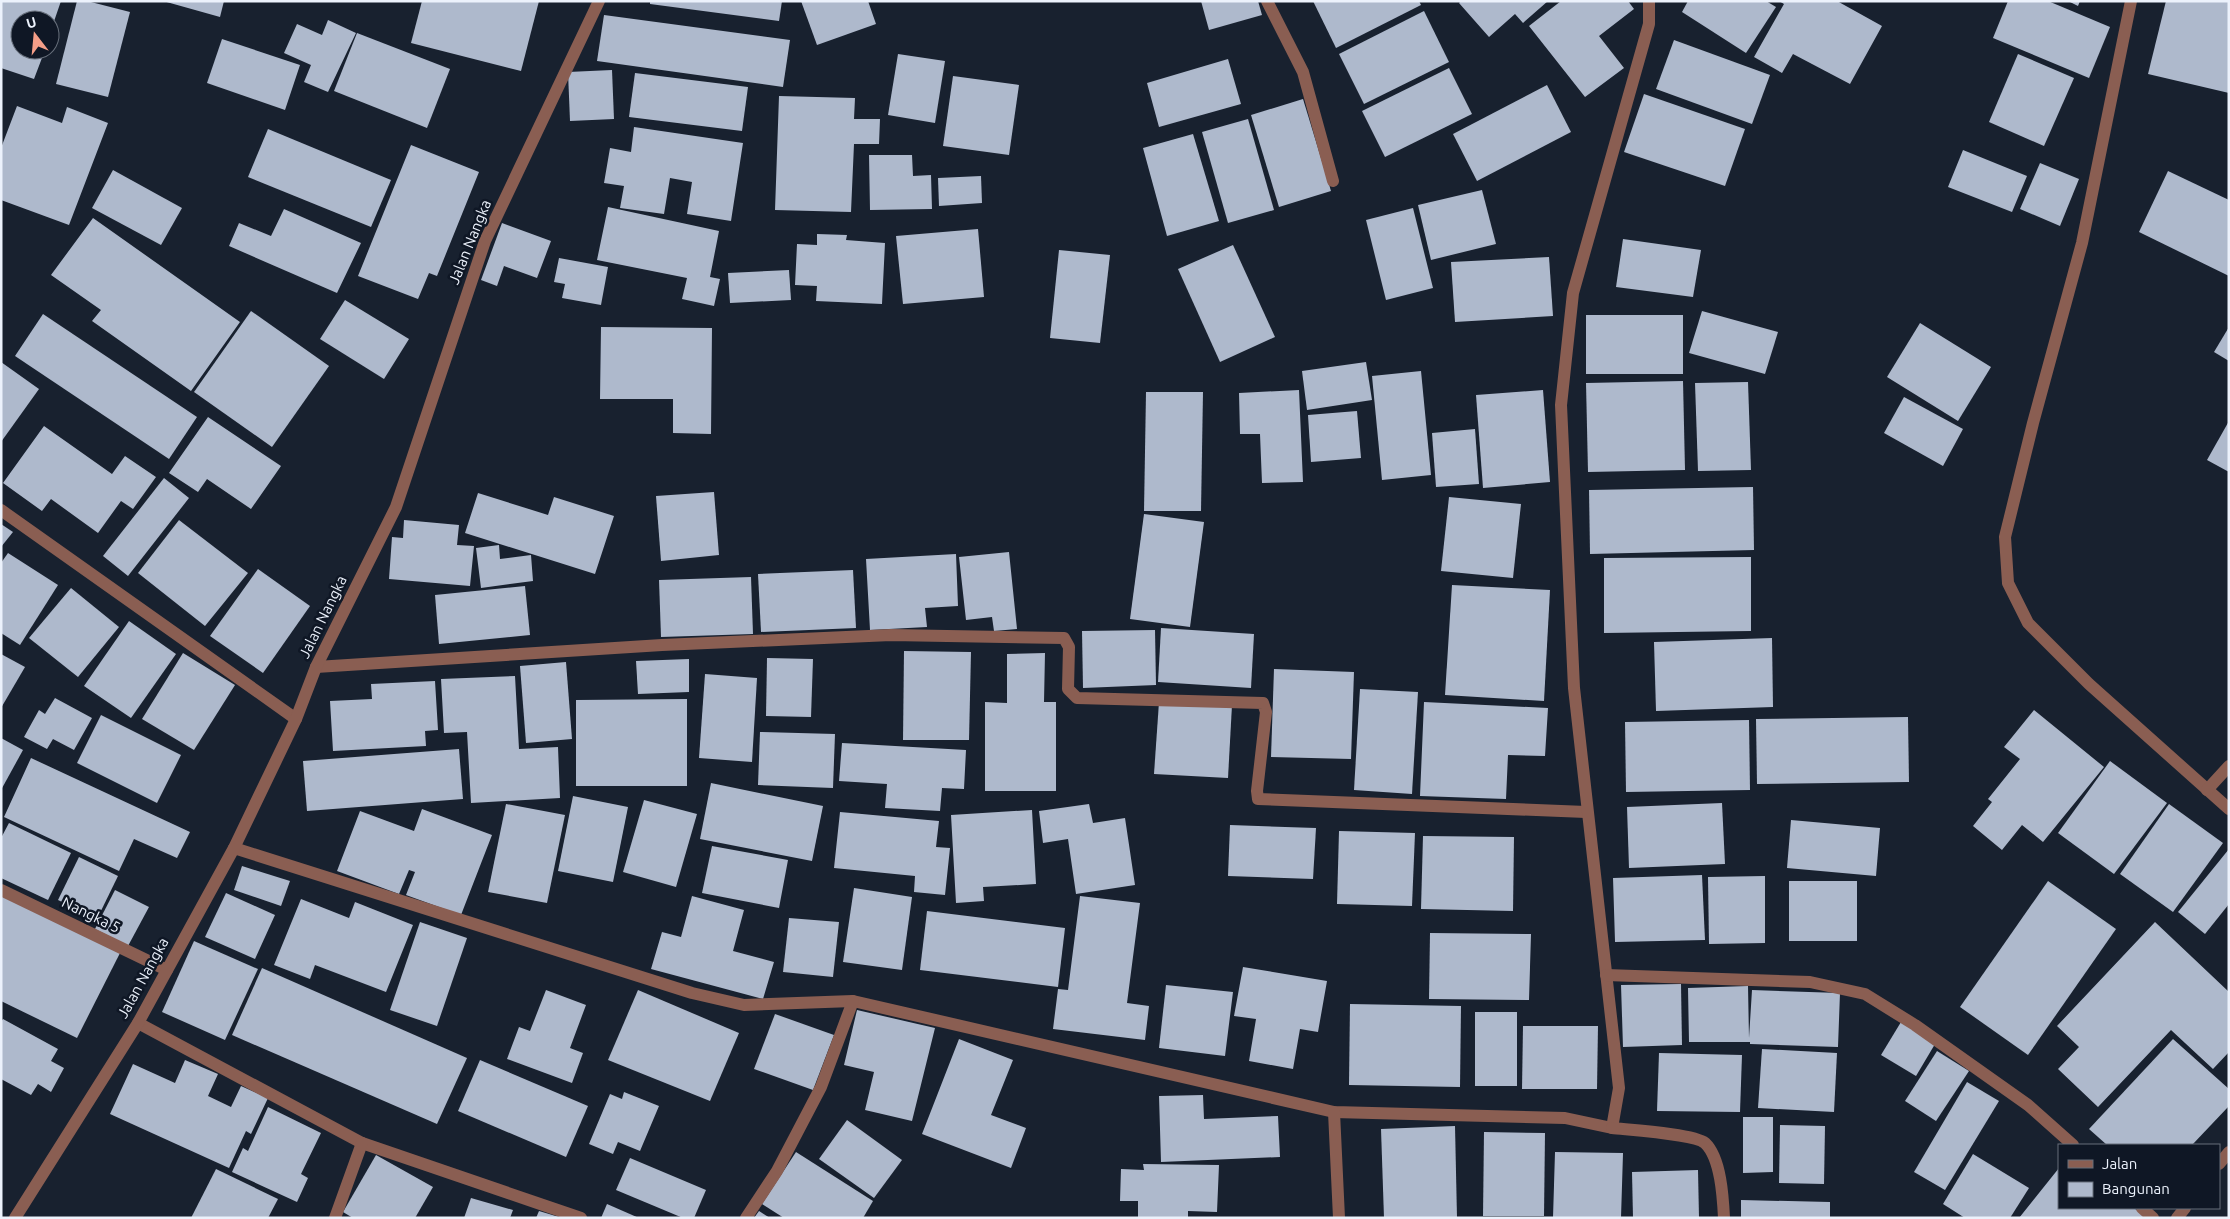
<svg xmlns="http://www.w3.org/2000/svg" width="2230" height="1219" viewBox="0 0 2230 1219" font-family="Ubuntu,sans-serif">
<rect width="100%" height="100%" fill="#18212f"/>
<g fill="#aeb9cc">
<polygon points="1,1 61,1 50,33 50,20 20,20 20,50 45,50 34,79 1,68"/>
<polygon points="77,1 87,1 130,12 108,97 56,84"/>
<polygon points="163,1 224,1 220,17"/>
<polygon points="422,1 539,1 521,71 411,43"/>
<polygon points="650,1 782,1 779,21 650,4"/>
<polygon points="801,1 868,1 876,24 817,45"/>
<polygon points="1201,1 1258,1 1262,15 1209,30"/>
<polygon points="1313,1 1419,1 1421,5 1336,48"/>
<polygon points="1461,1 1548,1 1523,23 1515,14 1489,37 1459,3"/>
<polygon points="1561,1 1628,1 1634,9 1599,36 1624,68 1585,97 1529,26"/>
<polygon points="1688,1 1766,1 1776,7 1746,53 1682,12"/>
<polygon points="1779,1 1837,1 1882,26 1850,84 1793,54 1782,73 1754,57 1784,4"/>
<polygon points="2008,1 2048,1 2110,27 2089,78 1993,38"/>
<polygon points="2068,1 2080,1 2078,6"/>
<polygon points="2166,1 2229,1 2229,93 2148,74"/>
<polygon points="1424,11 1449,62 1364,104 1339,54"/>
<polygon points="604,15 790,40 783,87 597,61"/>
<polygon points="328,20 356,33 328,92 304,82 311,65 284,53 297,24 322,35"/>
<polygon points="357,33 450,69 427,128 334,91"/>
<polygon points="222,39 300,65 285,110 207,83"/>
<polygon points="1674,40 1770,75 1752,124 1656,89"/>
<polygon points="898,54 945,61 935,123 888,115"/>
<polygon points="2018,54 2074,78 2044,146 1989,122"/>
<polygon points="1228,59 1241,104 1159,127 1147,83"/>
<polygon points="1449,68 1472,114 1385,157 1362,111"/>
<polygon points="612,70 614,119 570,121 568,72"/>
<polygon points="635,73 748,87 742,131 629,117"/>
<polygon points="953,76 1019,85 1009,155 943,146"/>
<polygon points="1547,85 1571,132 1477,181 1453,134"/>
<polygon points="1644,94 1745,129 1725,186 1624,152"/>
<polygon points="779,96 855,98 854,119 880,119 879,144 854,144 851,212 775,210"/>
<polygon points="1303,99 1331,191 1279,207 1251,115"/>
<polygon points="17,106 62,123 67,107 108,123 69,225 1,200 1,148"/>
<polygon points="1248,119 1274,210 1228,223 1202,132"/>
<polygon points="634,127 743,143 731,221 687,214 692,182 670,178 664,214 620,208 624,186 604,183 610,148 631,152"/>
<polygon points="268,129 391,180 371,227 248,177"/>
<polygon points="1193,134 1219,221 1167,236 1143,148"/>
<polygon points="411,145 479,172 437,276 429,273 418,299 358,276"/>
<polygon points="1963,150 2027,176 2012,212 1948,187"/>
<polygon points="869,155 912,155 913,176 931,175 932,209 870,210"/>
<polygon points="2040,163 2079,179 2060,226 2020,209"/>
<polygon points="113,170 182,208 161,245 92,208"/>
<polygon points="2168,171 2229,200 2229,276 2139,232"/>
<polygon points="981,176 982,203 939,206 938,178"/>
<polygon points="1482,190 1496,244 1431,260 1418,205"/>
<polygon points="608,207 719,231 710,277 720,279 714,306 682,299 687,278 597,260"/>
<polygon points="1413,208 1433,288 1386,300 1366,220"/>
<polygon points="284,209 361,243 337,293 229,246 239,223 271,236"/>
<polygon points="93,218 240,322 191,391 92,321 101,310 51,275"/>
<polygon points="502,223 551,241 537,278 504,266 497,286 481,280"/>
<polygon points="978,229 984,297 903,304 896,236"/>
<polygon points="817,234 847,235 846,240 885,243 882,304 816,301 817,286 795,285 797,244 817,245"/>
<polygon points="1623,239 1701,250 1693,297 1616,287"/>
<polygon points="1233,245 1275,337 1220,362 1178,269"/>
<polygon points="1059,250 1110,255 1100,343 1050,338"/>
<polygon points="1549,257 1553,316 1455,322 1451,262"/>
<polygon points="559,258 608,267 601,305 562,298 565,284 554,282"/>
<polygon points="789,270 791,300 730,303 728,273"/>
<polygon points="345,300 409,339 384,379 320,339"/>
<polygon points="251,311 329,366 272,447 194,392"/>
<polygon points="1702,311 1778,332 1765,374 1689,353"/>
<polygon points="43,314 197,417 169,459 15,356"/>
<rect x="1586" y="315" width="97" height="59"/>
<polygon points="1920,323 1991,367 1958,421 1887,377"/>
<polygon points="601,327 712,328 711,434 673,433 673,399 600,399"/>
<polygon points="2229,327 2229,361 2214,352"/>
<polygon points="1,362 39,389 1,442"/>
<polygon points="1366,362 1372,400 1307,410 1302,371"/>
<polygon points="1421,371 1431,475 1382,480 1372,376"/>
<polygon points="1683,381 1685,470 1588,472 1586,383"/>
<polygon points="1748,382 1751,470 1698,471 1695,383"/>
<polygon points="1299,390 1303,482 1262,483 1260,434 1240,434 1239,393"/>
<polygon points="1543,390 1550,482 1483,488 1476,395"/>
<polygon points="1146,392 1203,392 1201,511 1144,511"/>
<polygon points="1904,397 1963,429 1943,466 1884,433"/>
<polygon points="1357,411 1361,458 1311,462 1308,415"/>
<polygon points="208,417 281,466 251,509 207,479 198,492 169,473"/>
<polygon points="2229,421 2229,472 2207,460"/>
<polygon points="44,426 112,474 125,456 156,477 133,509 121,501 98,533 51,499 42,511 3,483"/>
<polygon points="1475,429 1479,484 1436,487 1432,433"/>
<polygon points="164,478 189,498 128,576 103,556"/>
<polygon points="1753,487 1754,550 1590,554 1589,490"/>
<polygon points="714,492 719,555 661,561 656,496"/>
<polygon points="478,493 548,515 554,497 614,516 595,574 465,533"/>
<polygon points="1449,497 1521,504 1513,578 1441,571"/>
<polygon points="1144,514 1204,522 1190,627 1130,619"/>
<polygon points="179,520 248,573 205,626 138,573"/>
<polygon points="404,520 459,525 457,545 474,546 470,586 389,579 392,537 403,538"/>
<polygon points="1,524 13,532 1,547"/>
<polygon points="499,545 500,559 531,555 533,581 481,588 476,548"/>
<polygon points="1009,552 1017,629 994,631 992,617 966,620 959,557"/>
<polygon points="8,553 58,585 20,645 1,633 1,563"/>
<polygon points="956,554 958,606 925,608 927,627 870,630 866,559"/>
<polygon points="1751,557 1751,631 1604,633 1604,558"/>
<polygon points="258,569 310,606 263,673 210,636"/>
<polygon points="853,570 856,628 761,632 758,574"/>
<polygon points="751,577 753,634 661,637 659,580"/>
<polygon points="1452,585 1550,590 1544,701 1445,695"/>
<polygon points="525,586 530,635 439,644 435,595"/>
<polygon points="71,588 119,627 78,677 29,638"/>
<polygon points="129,621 176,654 131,718 84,686"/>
<polygon points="1161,628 1254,634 1251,688 1158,682"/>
<polygon points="1155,630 1156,685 1083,688 1082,631"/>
<polygon points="1772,638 1773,707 1656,711 1654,642"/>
<polygon points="904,651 971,652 969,740 903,740"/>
<polygon points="183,653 235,685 194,750 142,719"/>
<polygon points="1045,653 1044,702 1056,702 1056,791 985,791 985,702 1007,703 1007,654"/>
<polygon points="1,654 25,667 1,708"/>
<polygon points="767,658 813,659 811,717 766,716"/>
<polygon points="689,659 689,692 638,694 636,661"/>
<polygon points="566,662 572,739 526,743 520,666"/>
<polygon points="1274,669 1354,672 1351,759 1271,757"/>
<polygon points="705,674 757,678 752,762 699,758"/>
<polygon points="515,676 519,749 558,747 560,798 471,803 467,732 444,733 441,679"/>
<polygon points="435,681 438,730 425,731 426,746 333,751 330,701 372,699 371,684"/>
<polygon points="1360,689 1418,692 1412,794 1354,790"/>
<polygon points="55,698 92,718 74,750 53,739 47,749 24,737 39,710 45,714"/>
<polygon points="687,699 687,786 576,786 576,700"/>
<polygon points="1159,702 1232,705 1228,778 1154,774"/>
<polygon points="1424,702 1548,708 1545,756 1508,755 1506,799 1420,796"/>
<polygon points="2034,710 2104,767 2043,842 2022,825 2002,850 1973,826 1992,802 1988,799 2020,759 2004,747"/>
<polygon points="101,715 181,755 157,803 77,763"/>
<polygon points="1908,717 1909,782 1757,784 1756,719"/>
<polygon points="1749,720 1750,790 1626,792 1625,722"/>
<polygon points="760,732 835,734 833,788 758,785"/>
<polygon points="1,738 23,750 1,790"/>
<polygon points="842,743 966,750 964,789 942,788 940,811 885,808 887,784 839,781"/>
<polygon points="459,749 463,799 307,811 303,761"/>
<polygon points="31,758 190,832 177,858 134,839 119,871 4,817"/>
<polygon points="2110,761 2167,803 2114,874 2058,833"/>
<polygon points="711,783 823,806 812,861 700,839"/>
<polygon points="573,796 628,807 613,882 558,871"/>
<polygon points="644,800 697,814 676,887 623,872"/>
<polygon points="1722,803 1725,864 1629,868 1627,807"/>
<polygon points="506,804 565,815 547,903 488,892"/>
<polygon points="1089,804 1093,823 1125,818 1135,885 1076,894 1068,839 1043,843 1039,811"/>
<polygon points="2169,804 2223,843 2173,912 2120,874"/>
<polygon points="422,809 492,835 461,915 406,895 415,872 409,870 399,894 337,871 360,811 414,831"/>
<polygon points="1032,810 1036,884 983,887 984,901 956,903 951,815"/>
<polygon points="840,812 939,821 936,847 950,848 945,895 914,892 915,876 834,868"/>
<polygon points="1791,820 1880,828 1876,876 1787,868"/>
<polygon points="9,823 71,853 48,900 1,878 1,838"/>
<polygon points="1230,825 1316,828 1313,879 1228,876"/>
<polygon points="1339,831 1415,833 1412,906 1337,904"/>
<polygon points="1423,836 1514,837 1513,911 1421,909"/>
<polygon points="712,846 788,860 779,908 702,893"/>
<polygon points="2229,849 2229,904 2205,934 2178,912"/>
<polygon points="79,857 118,876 97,919 58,900"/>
<polygon points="242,866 290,881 281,906 234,890"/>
<polygon points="1702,875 1705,940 1615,942 1613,878"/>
<polygon points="1765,876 1765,943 1709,944 1708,877"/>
<rect x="1789" y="881" width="68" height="60"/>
<polygon points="2048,881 2116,929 2028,1055 1960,1007"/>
<polygon points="854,888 912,897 902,970 843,962"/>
<polygon points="115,890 149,907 128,946 95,929"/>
<polygon points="226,893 275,915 255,959 205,937"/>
<polygon points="1,895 120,953 77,1038 1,1001"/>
<polygon points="692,896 744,910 733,951 774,962 763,999 651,969 662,932 681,937"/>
<polygon points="1080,896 1140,903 1127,1003 1149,1006 1145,1040 1053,1029 1058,989 1068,990"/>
<polygon points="301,899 349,918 355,902 413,925 386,992 315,965 310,979 274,965"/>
<polygon points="927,911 1065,928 1058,987 920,970"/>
<polygon points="789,918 839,922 833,977 783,972"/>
<polygon points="420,922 467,938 437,1026 390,1010"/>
<polygon points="2155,922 2229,992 2229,1052 2213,1069 2171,1030 2098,1107 2058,1069 2079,1047 2057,1026"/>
<polygon points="1430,933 1531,934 1529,1000 1429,999"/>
<polygon points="194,941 258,969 225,1040 162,1012"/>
<polygon points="1243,967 1327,981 1318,1032 1300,1029 1293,1069 1249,1061 1256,1019 1234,1016"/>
<polygon points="262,968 467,1058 437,1124 232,1035"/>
<polygon points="1681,984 1682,1045 1623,1047 1621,985"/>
<polygon points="1166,985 1233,992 1225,1056 1159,1048"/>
<polygon points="1748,986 1749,1038 1752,990 1840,993 1838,1047 1750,1044 1750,1042 1689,1042 1688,988"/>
<polygon points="546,990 586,1005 570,1048 583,1053 572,1083 507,1059 519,1027 530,1031"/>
<polygon points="638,990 739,1033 710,1101 608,1060"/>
<polygon points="1350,1004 1461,1006 1460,1087 1349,1085"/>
<polygon points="857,1010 935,1028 912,1121 865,1110 874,1072 844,1065"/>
<rect x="1475" y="1012" width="42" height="74"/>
<polygon points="775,1014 834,1035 813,1090 754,1069"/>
<polygon points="3,1019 58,1049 51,1061 64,1068 51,1092 38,1084 31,1095 1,1079 1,1022"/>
<polygon points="1901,1022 1935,1044 1916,1076 1881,1055"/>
<polygon points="1523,1026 1598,1026 1597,1089 1522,1089"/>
<polygon points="959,1039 1013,1060 991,1115 1026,1128 1011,1168 922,1134"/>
<polygon points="2173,1039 2229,1089 2229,1106 2192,1145 2107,1145 2089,1129"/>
<polygon points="1762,1049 1837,1053 1834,1112 1758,1108"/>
<polygon points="1937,1051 1969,1071 1936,1121 1905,1101"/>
<polygon points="1659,1053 1742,1055 1740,1112 1657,1111"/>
<polygon points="185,1060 218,1074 208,1096 231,1107 241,1086 268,1098 251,1134 246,1131 229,1168 110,1114 133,1064 175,1083"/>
<polygon points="480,1060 588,1106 566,1157 458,1111"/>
<polygon points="1967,1082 1999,1101 1945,1190 1914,1172"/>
<polygon points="624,1092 659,1106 640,1151 618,1142 613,1154 589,1144 610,1094 622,1099"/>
<polygon points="1203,1095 1204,1119 1278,1116 1280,1157 1161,1162 1159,1096"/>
<polygon points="268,1107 321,1133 301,1174 308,1178 297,1202 232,1172 243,1148 248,1151"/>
<polygon points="1743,1117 1773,1117 1773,1172 1743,1173"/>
<polygon points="847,1120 902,1160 874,1198 819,1159"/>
<polygon points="1780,1125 1825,1126 1824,1184 1779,1183"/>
<polygon points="1455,1126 1457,1218 1384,1218 1381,1129"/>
<polygon points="1484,1132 1545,1133 1544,1216 1483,1216"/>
<polygon points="796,1152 873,1201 863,1218 784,1218 762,1204"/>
<polygon points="1555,1152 1623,1153 1621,1218 1553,1218"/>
<polygon points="1973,1154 2029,1188 2010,1218 1965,1218 1943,1204"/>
<polygon points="376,1155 433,1187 415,1218 353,1218 343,1212"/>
<polygon points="630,1158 706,1190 694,1218 683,1218 616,1190"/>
<polygon points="1143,1164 1219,1165 1217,1212 1188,1211 1188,1218 1138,1218 1138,1201 1120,1201 1121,1169 1144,1170"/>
<polygon points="2059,1168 2059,1208 2134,1208 2144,1216 2142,1218 2019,1218"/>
<polygon points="216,1169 278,1199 268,1218 191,1218"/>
<polygon points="1698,1170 1699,1218 1633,1218 1632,1172"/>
<polygon points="471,1198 513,1210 510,1218 464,1218"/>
<polygon points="1741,1200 1830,1202 1830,1218 1741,1218"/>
<polygon points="607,1204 639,1218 601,1218"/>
<polygon points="539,1211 559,1217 559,1218 536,1218"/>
<polygon points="759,1211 770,1218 754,1218"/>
</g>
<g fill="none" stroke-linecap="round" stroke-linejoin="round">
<g stroke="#8a5e52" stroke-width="12">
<polyline points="1267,1 1303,72 1333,181"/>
<polyline points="2131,1 2082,243 2033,423 2005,537 2008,583 2028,623 2089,684 2229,809"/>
<polyline points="1,510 296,719"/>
<polyline points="316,667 662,645 891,635 1064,638 1069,647 1068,689 1077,698 1263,703 1266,712 1257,791 1258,799 1586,812"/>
<polyline points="2207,790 2229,766"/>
<polyline points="234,848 692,993 744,1005 853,1001 1334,1112 1565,1118 1612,1128 1619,1088 1574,688 1561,405 1573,293 1649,24 1649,1"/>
<polyline points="1,890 167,970"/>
<polyline points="1606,975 1810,982 1865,994 1915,1025 2028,1105 2073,1145"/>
<polyline points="138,1023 362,1143 581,1218"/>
<polyline points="1334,1112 1339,1218"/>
<path d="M1612 1128C1630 1130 1694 1134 1705 1143 1721 1158 1723 1198 1724 1218"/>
<polyline points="2219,1164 2229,1152"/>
<polyline points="2142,1208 2153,1218"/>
<polyline points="15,1218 138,1023 234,848 296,719 316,667 396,507 485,241 599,1"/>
<polyline points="335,1218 362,1143"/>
<polyline points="746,1218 777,1171 821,1087 853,1001"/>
<polyline points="2177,1218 2185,1208"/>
</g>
</g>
<g text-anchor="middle" stroke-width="5" stroke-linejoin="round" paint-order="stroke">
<g font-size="15" fill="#ecf2fc" stroke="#0f1725">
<text transform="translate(470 242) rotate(-68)" y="5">Jalan Nangka</text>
<text transform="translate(323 617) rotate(-64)" y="5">Jalan Nangka</text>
<text transform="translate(91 915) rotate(26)" y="5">Nangka 5</text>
<text transform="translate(143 978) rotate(-61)" y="5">Jalan Nangka</text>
</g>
</g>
<rect width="2230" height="1219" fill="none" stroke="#ecf2fc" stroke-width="5"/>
<rect x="2058" y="1144" width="162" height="65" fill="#0f1725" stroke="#676f7b"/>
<rect x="2068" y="1160" width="25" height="8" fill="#8a5e52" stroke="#676f7b"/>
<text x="2102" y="1169" font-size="15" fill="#ecf2fc">Jalan</text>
<rect x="2068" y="1182" width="25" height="15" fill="#aeb9cc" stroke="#676f7b"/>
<text x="2102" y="1194" font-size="15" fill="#ecf2fc">Bangunan</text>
<g transform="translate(35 35) rotate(344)"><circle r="24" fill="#0f1725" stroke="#676f7b"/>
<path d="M0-4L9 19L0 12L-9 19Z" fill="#f49e88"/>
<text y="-8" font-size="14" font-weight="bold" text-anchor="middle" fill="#ecf2fc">U</text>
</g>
</svg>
